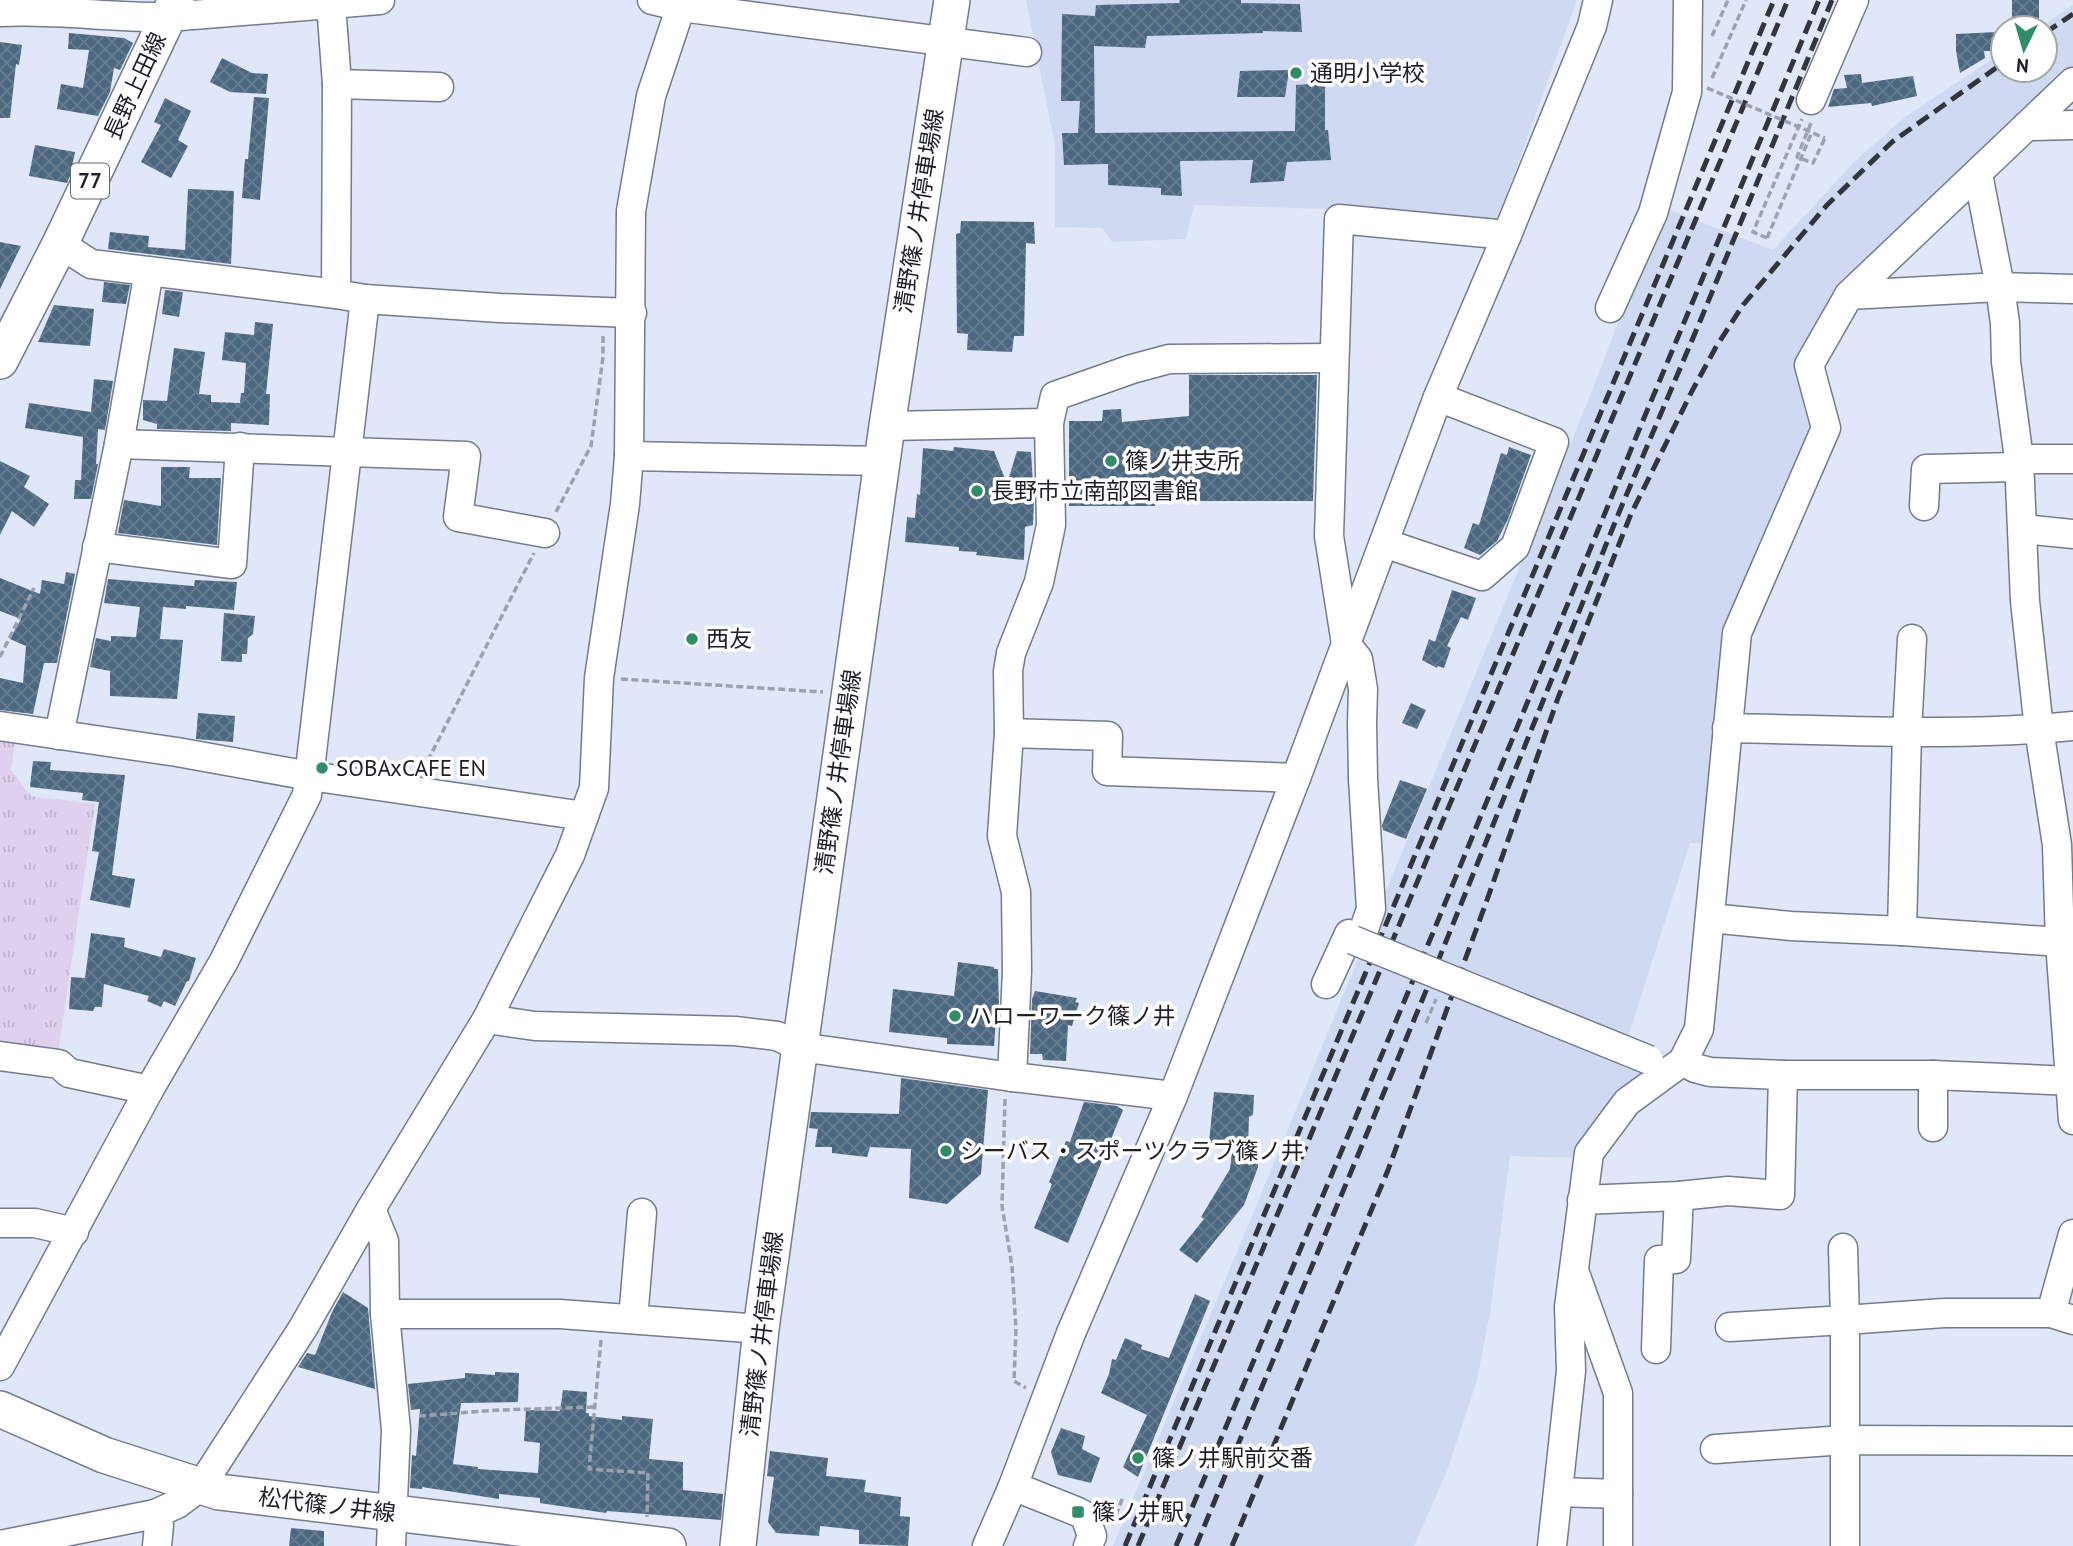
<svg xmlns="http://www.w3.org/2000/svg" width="2073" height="1546" viewBox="0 0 2073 1546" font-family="'PT Sans','Noto Sans JP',sans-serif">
<defs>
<pattern id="grass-tufts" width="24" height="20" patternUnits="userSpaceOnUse" patternTransform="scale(1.75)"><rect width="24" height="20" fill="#dfd0ef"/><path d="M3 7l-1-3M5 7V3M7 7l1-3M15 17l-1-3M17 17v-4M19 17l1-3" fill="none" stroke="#bfb2cd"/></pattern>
<pattern id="building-cross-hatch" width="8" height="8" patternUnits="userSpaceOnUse" patternTransform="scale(1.75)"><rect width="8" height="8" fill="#4c6880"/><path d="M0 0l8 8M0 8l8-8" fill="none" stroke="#687d90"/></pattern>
</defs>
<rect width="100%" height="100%" fill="#dfe7f8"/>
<g fill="#cfdaf2">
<polygon points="1026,0 1577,0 1497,222 1326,209 1194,205 1186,239 1112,242 1102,228 1055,227 1055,146"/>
<polygon points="2073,5 2073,75 1810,344 1818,428 1764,552 1705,844 1690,843 1627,1040 1665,1052 1628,1093 1582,1158 1510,1156 1490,1313 1477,1380 1447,1471 1414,1546 1113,1546 1255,1209 1592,391 1662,207 1773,250 1856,160 1904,118 2003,52 2003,70 2045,70 2045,28 2039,28"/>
</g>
<polygon fill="url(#grass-tufts)" points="0,740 15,742 11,770 31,796 95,804 58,1053 0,1044"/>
<g fill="url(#building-cross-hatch)">
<polygon points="1180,0 1241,0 1241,3 1300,4 1302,32 1263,31 1263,33 1147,36 1145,48 1094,46 1095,133 1295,131 1296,85 1325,83 1325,130 1328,130 1331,160 1287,162 1284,181 1250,183 1253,160 1180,161 1182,196 1161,195 1161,188 1108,185 1108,164 1064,165 1062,133 1078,133 1080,101 1061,101 1062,14 1095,16 1096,5 1179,3"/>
<polygon points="2012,0 2039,0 2039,18 2012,19"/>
<polygon points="1996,32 1994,51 1984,51 1985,58 1960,73 1956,51 1956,34"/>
<polygon points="69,33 124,38 133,43 120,70 114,68 110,92 98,116 57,109 61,84 83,88 89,50 68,49"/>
<polygon points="0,42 22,45 19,65 16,64 10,118 0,118"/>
<polygon points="222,58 252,73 268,74 266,94 230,92 210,82"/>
<polygon points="1289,70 1285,97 1237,97 1240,71"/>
<polygon points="1861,74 1862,83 1913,76 1917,96 1872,106 1871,103 1828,107 1834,89 1847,88 1844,75"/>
<polygon points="254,97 269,98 260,200 242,198 245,159 248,159"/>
<polygon points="165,98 191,111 178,140 188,146 171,178 141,162 161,125 154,122"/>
<polygon points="35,145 75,152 70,176 67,183 29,176"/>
<polygon points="188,189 234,191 231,264 108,249 110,232 149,236 148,247 185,250"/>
<polygon points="961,221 1034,222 1035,244 1026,243 1024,336 1014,336 1012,352 967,350 968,334 957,333 956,234 960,233"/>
<polygon points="0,242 21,246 0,289"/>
<polygon points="104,282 130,285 126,304 102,302"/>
<polygon points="165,290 183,292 179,317 162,314"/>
<polygon points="54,305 94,309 90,346 38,342"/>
<polygon points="255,322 273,324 266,394 270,394 269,425 231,423 231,431 157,429 157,424 143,420 143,400 167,401 174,348 205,352 199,394 211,395 211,402 240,403 241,393 244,393 246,363 222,360 225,332 254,335"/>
<polygon points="1189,375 1317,375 1313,501 1189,501 1189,491 1155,491 1155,506 1069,506 1069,421 1102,421 1103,410 1121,409 1122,422 1189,416"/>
<polygon points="94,379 113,381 105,430 98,429 96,464 98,464 91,499 74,499 75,480 81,480 83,437 25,428 29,403 91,412"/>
<polygon points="954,447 994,451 1007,484 1017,451 1031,452 1034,500 1033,525 1025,527 1024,560 976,555 977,552 959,551 959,547 905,542 907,517 915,518 917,494 920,495 923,448 953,451"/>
<polygon points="1509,447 1531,455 1508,519 1497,541 1480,555 1464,548 1473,523 1479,525 1501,453 1507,455"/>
<polygon points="0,461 30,476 24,487 49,504 34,527 12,511 0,535"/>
<polygon points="161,467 190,467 189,478 221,478 217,545 118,533 124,500 161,506"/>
<polygon points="66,572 75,574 57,663 44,663 33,714 0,710 0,678 23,683 26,646 10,639 21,619 0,611 0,578 40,594 42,580 64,584"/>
<polygon points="108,579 194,586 195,580 237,582 234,610 186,606 186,609 163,607 160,639 183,640 177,699 110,696 110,671 90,667 96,638 111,641 111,636 136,637 140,607 104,603"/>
<polygon points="1452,590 1476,598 1468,620 1461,617 1447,646 1451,648 1444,668 1438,666 1437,668 1422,660 1429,639 1435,642"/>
<polygon points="224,613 255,616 253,634 248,638 247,654 242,654 242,662 221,661"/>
<polygon points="1411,703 1426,710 1417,729 1402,723"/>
<polygon points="198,713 235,716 233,742 196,739"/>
<polygon points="33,761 51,762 50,770 125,775 112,875 135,879 130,908 90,900 99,852 92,851 99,802 82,800 83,793 30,787"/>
<polygon points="1400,780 1427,789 1406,839 1383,830 1382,825"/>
<polygon points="91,933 125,938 124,947 161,957 164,949 196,958 189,981 187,981 175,1006 164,1001 161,1007 147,1001 149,996 104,984 102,1007 95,1007 93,1011 69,1009 71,977 85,978"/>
<polygon points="958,962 994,967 994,969 998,969 999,1007 997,1007 994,1046 947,1044 947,1038 889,1032 893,989 954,996"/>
<polygon points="1035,991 1077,998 1075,1002 1079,1003 1072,1026 1068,1025 1066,1061 1043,1060 1042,1054 1030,1054 1032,999"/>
<polygon points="901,1078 988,1090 981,1174 947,1204 909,1198 911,1149 870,1147 867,1157 832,1153 832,1147 815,1147 818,1129 809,1128 811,1112 899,1114"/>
<polygon points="1214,1092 1254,1095 1253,1115 1249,1117 1248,1148 1258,1148 1258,1167 1244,1205 1197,1263 1179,1250 1204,1219 1201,1217 1230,1169 1233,1143 1209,1143"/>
<polygon points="1084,1102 1117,1106 1123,1110 1068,1243 1034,1228 1052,1184 1049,1182 1066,1141 1070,1142"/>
<polygon points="343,1292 368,1308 375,1389 298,1367 307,1353 315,1355 332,1312"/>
<polygon points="1195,1294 1210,1301 1138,1477 1123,1467 1147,1415 1101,1393 1109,1374 1112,1359 1116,1360 1125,1338 1142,1345 1141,1349 1169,1358"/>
<polygon points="495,1372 519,1373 518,1402 461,1403 453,1464 478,1467 478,1469 538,1473 540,1443 524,1441 526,1410 560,1411 563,1390 587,1392 586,1413 589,1413 589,1416 622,1420 622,1416 653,1419 649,1459 683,1462 683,1490 723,1494 721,1520 607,1511 606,1513 540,1503 540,1498 499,1494 499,1499 422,1487 422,1489 410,1488 412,1455 416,1456 420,1409 411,1410 408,1384 465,1378 465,1373 495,1375"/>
<polygon points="1061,1428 1085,1436 1082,1449 1100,1458 1091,1483 1058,1475 1051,1452"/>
<polygon points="770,1451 828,1458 826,1476 866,1480 864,1492 901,1497 900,1516 910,1517 908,1546 859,1544 859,1530 820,1526 819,1536 776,1533 768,1522 774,1477 767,1476"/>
<polygon points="291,1528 324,1531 324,1546 289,1546"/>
</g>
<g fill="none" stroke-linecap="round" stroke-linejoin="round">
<defs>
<g id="minor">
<polyline points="652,0 681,7 1027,52"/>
<polyline points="331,4 337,84 336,294"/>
<path d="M0 12C56 9 112 18 168 17L380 0"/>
<polyline points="337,84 439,87"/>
<polyline points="1811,100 1854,0"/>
<polyline points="2027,126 2073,125"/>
<polyline points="1978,174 2000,287 2005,323 2006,362 2019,459 2025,601 2039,729 2057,845 2060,942 2073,1120"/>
<polyline points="60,244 91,264 336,294 365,299 500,308 632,313"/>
<polyline points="1849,295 2000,287 2073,289"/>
<polyline points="1610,308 1653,213 1687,92 1688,0"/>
<polyline points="887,426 1049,423"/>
<polyline points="119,444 466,456 458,517 545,533"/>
<polyline points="629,456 882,461"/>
<polyline points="2019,459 2073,459"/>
<polyline points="1924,506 1926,469 2019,467"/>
<polyline points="2023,529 2073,534"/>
<polyline points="1384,543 1482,576 1515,547 1554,442 1438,397"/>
<polyline points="97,547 232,564 240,447"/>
<polyline points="0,726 177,752 310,776 584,816"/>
<path d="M1727 728C1842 730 1959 737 2073 726"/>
<polyline points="1009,733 1108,736 1107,771 1296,778"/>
<polyline points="59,735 119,444 149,271"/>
<polyline points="1710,918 1791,926 1902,931 2060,942 2073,942"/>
<polyline points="1902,931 1907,732 1912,639"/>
<polyline points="1326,984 1349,934 1361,938 1371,909 1363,779 1362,723 1363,689 1358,659 1346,644 1329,536 1339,219 1507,235"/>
<polyline points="487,1019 535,1026 735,1031 777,1036 800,1047 1012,1077 1173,1096"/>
<polyline points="0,1056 59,1064 69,1073 149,1090"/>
<polyline points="1683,1061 1695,1068 1710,1072 1783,1075 1933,1075 2073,1081"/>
<polyline points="1933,1075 1933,1127"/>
<polyline points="1012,1077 1017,971 1016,892 1002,836 1009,733 1008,671 1011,653 1039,582 1051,525 1049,423 1055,396 1132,369 1169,359 1333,358"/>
<polyline points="1582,1200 1679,1196 1728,1191 1780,1195 1783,1075"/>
<polyline points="371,1209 384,1241 385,1314 560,1314 761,1329"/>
<polyline points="0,1223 35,1223 74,1232"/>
<polyline points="1576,1276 1618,1393 1618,1546"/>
<polyline points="2051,1313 2073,1234"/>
<polyline points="385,1314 396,1430 391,1546"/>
<polyline points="633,1319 642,1213"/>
<polyline points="1730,1327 1845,1320 1843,1248"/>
<polyline points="1656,1349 1659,1260 1676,1259 1679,1196"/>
<polyline points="0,1366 149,1090 224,961 307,795 365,299"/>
<polyline points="1715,1449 1845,1440 2073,1441"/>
<polyline points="1013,1486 1078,1512 1085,1516 1092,1536 1088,1546"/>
<polyline points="1559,1492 1618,1494"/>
<polyline points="155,1514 159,1525 157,1546"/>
<polyline points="0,1545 155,1514 177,1504 201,1486 303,1328 371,1209 487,1019 570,855 594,788 599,678 625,504 629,456 631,211 651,96 683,0"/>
<polyline points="987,1546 1013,1486 1071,1333 1173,1096 1296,778 1438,397 1507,235 1592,26 1598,0"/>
<polyline points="1552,1546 1571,1371 1569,1307 1589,1153 1627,1102 1683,1061 1699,1029 1737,633 1826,428 1809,365 1849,295 2073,82"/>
<polyline points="1845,1546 1845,1320 1944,1313 2051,1313 2073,1320"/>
</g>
<g id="major">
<polyline points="0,361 60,244 176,0"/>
<polyline points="0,1409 104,1455 219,1492 668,1546"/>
<polyline points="738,1546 761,1329 800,1047 887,426 952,0"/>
</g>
</defs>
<use href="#minor" stroke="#747b8a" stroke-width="31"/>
<use href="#major" stroke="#747b8a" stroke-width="38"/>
<g stroke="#9ba1ae" stroke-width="3.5" stroke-dasharray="7 3.5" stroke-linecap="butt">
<polyline points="1712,36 1728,0"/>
<polyline points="1712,78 1746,0"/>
<polyline points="1811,123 1797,157 1813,163 1825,138"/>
<polyline points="1767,238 1753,232 1802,119"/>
<polyline points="556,512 591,446 603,357 603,334"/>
<polyline points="0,657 34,588"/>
<polyline points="621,679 823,692"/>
<polyline points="423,770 534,553"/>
<polyline points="1426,1023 1436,999"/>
<polyline points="1005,1099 1002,1206 1012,1266 1016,1329 1014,1381 1026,1388"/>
<polyline points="601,1340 589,1469 648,1473 647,1517"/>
<polyline points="419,1416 499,1410 595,1407"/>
<polyline points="1112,1525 1123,1497"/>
</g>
<use href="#minor" stroke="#fff" stroke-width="28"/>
<use href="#major" stroke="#fff" stroke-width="35"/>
<g stroke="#32353c" stroke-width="5" stroke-dasharray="14 7" stroke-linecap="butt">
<polyline points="2045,33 2073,14"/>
<polyline points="1125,1546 1774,0"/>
<polyline points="1138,1546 1788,0"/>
<polyline points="1176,1546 1432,935 1639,430 1819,0"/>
<polyline points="1196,1546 1428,986 1620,510 1701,319 1832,0"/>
<polyline points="1232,1546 1388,1170 1487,900 1558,698 1631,514 1692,391 1716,347 1743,305 1827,205 1892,142 2003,63"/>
</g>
<defs>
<polyline id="minor-bridge" points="1353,940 1649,1060"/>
</defs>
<use href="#minor-bridge" stroke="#747b8a" stroke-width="31" stroke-linecap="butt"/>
<g stroke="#9ba1ae" stroke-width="3.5" stroke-dasharray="7 3.5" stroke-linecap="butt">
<polyline points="1707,88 1825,138"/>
<polyline points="1767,238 1812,132"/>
</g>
<use href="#minor-bridge" stroke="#fff" stroke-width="28"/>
</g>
<g fill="#308e66" stroke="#fff" stroke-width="2.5">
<circle cx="1296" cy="73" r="7"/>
<circle cx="1111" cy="461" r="7"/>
<circle cx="977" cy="491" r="7"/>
<circle cx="692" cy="639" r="7"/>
<circle cx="322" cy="768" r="7"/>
<circle cx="955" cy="1016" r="7"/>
<circle cx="946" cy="1151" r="7"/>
<circle cx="1138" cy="1458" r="7"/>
<rect x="1071" y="1505" width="14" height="14" rx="3.5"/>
</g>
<g text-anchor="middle" stroke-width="7" stroke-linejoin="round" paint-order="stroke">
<rect fill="#fff" stroke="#626367" stroke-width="2" x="71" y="163.5" width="38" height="35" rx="5"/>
<g font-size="21" font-weight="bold" fill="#1e2026">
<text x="90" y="188">77</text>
</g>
<g font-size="23" fill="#1e2026" stroke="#fff" text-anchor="start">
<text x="1310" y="81">通明小学校</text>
<text x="1125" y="469">篠ノ井支所</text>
<text x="991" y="499">長野市立南部図書館</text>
<text x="706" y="647">西友</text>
<text x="336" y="776">SOBAxCAFE EN</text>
<text x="969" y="1024">ハローワーク篠ノ井</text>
<text x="960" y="1159">シーバス・スポーツクラブ篠ノ井</text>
<text x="1152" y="1466">篠ノ井駅前交番</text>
<text x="1092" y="1520">篠ノ井駅</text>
</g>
<g font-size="23" fill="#1e2026" stroke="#fff">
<text transform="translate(135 86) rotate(-65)" y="8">長野上田線</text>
<text transform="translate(919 211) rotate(-81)" y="8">清野篠ノ井停車場線</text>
<text transform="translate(838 772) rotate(-82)" y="8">清野篠ノ井停車場線</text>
<text transform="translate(762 1334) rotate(-83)" y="8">清野篠ノ井停車場線</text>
<text transform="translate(327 1505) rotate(7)" y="8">松代篠ノ井線</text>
</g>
</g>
<g transform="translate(2024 49) rotate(185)"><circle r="33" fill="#ffffff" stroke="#a5a6a8" stroke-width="2"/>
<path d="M0-5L12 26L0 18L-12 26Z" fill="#308e66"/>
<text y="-10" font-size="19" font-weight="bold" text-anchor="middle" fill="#1e2026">N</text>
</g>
</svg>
